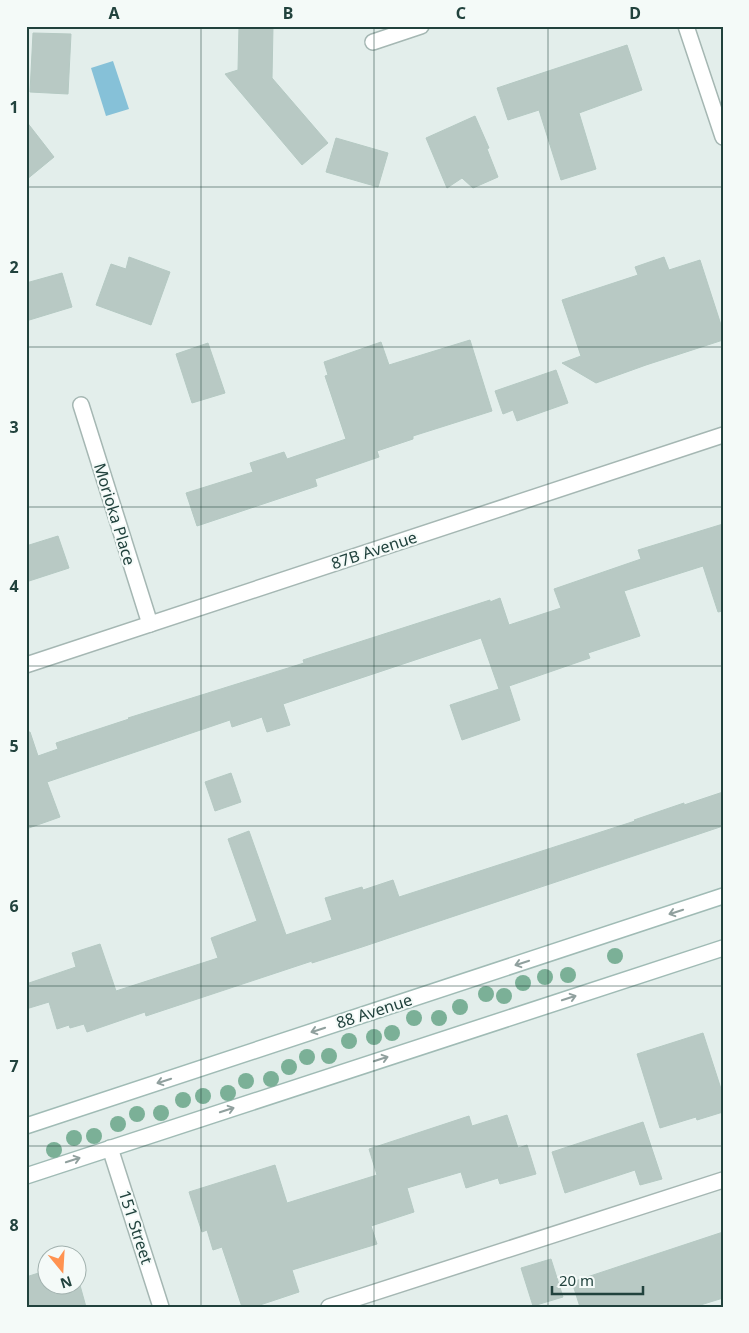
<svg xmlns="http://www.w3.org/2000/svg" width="749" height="1333" viewBox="0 0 749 1333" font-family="'Noto Sans',sans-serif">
<rect width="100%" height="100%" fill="#e3eeeb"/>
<polygon fill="#86c1d8" points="113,61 129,109 106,116 91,68"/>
<g fill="#b8c9c4" stroke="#b5c9c3">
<polygon points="239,26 273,26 272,78 328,143 302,165 225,74 238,70"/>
<polygon points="33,33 71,34 68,94 30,92"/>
<polygon points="627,45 642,90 579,113 596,169 561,180 539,110 508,120 497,88"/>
<polygon points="475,116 489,148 487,149 498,177 473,188 462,178 447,188 426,138"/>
<polygon points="26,121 54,157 26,180"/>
<polygon points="336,138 388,153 378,187 326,172"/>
<polygon points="129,257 170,272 151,325 96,305 111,264 126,269"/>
<polygon points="664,257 669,270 700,260 723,331 723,340 646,365 596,383 562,363 581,356 562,300 638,275 635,267"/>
<polygon points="62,273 72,307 26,321 26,283"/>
<polygon points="470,340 492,411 413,436 413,439 377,451 379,457 315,479 317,486 197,526 186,493 253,472 250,463 284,452 287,459 346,439 325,376 328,375 324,362 381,342 389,365"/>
<polygon points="208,343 225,393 192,403 176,354"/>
<polygon points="556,370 568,403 517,421 513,410 503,414 495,391"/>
<polygon points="723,524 723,611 718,612 703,566 624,591 640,636 588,653 590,658 509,686 520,720 462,740 450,705 499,689 481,638 283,704 290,725 267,732 262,717 232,727 230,720 47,782 60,817 26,829 26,732 30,732 38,756 58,749 56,743 129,719 128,718 304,663 303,660 490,600 490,602 500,598 509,625 561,608 554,589 641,559 638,550"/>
<polygon points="58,536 69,568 26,582 26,546"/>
<polygon points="231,773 241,802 215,811 205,782"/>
<polygon points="723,792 723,826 362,947 312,963 312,961 146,1016 145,1012 87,1032 84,1024 70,1028 69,1025 57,1029 49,1002 26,1009 26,984 76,967 72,953 100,944 116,991 218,958 211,938 257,921 228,839 249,831 286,935 332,920 325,898 362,887 363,890 393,880 399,897 635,821 634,820 684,803 684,805"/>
<polygon points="703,1033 723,1095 723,1112 697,1120 696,1117 660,1128 637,1054"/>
<polygon points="507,1115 518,1148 527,1145 536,1174 500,1184 498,1178 466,1188 461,1172 407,1188 414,1212 371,1226 377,1244 292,1270 299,1292 254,1307 242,1307 222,1247 213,1250 207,1230 202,1232 189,1192 275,1165 287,1203 377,1175 369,1149 469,1116 472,1126"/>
<polygon points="643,1122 662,1179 640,1185 635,1170 565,1193 552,1152"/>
<polygon points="723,1232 723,1298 694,1307 580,1307 572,1282"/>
<polygon points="551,1259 563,1297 533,1306 521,1268"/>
<polygon points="48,1270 48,1286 78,1286 78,1278 86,1307 26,1307 26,1277"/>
</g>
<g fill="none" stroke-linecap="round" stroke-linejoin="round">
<defs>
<polyline id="service" points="329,1307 723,1180"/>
<g id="minor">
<polyline points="686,26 723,137"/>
<polyline points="373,42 421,26"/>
<polyline points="81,405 150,624"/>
<polyline points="26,665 723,435"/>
<polyline points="110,1148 161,1307"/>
</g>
<g id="secondary">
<polyline points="26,1126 723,896"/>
<polyline points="26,1176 723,948"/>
</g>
</defs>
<use href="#service" stroke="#a5b7b3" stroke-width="18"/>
<use href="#minor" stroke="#a5b7b3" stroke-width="18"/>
<use href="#secondary" stroke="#a0bbb5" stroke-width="18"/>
<use href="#service" stroke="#fff" stroke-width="15"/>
<use href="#minor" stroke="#fff" stroke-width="15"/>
<use href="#secondary" stroke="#fff" stroke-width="15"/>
</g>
<g fill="#7bb097">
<circle cx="615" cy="956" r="8"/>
<circle cx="568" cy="975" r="8"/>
<circle cx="545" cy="977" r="8"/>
<circle cx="523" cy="983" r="8"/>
<circle cx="486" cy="994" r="8"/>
<circle cx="504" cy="996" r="8"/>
<circle cx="460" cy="1007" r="8"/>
<circle cx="414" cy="1018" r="8"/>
<circle cx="439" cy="1018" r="8"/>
<circle cx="392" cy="1033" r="8"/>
<circle cx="374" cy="1037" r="8"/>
<circle cx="349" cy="1041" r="8"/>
<circle cx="329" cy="1056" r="8"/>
<circle cx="307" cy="1057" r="8"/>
<circle cx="289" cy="1067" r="8"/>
<circle cx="271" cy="1079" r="8"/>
<circle cx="246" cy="1081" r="8"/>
<circle cx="228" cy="1093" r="8"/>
<circle cx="203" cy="1096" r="8"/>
<circle cx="183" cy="1100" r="8"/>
<circle cx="161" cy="1113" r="8"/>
<circle cx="137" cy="1114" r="8"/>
<circle cx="118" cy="1124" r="8"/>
<circle cx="94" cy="1136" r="8"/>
<circle cx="74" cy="1138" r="8"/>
<circle cx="54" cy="1150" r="8"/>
</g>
<defs><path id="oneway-shaft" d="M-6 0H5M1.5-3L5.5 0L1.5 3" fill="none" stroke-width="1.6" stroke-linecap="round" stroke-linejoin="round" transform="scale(1.25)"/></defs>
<g stroke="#90a09e">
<use href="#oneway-shaft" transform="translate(676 912) rotate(162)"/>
<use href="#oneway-shaft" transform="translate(522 963) rotate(162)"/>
<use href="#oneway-shaft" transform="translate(569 998) rotate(-18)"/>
<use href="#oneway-shaft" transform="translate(318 1030) rotate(162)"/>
<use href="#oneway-shaft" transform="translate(381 1059) rotate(-18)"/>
<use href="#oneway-shaft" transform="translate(164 1081) rotate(162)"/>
<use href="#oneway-shaft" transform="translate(227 1110) rotate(-18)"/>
<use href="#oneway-shaft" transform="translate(73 1160) rotate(-18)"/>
</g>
<path fill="none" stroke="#21423d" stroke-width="1" stroke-opacity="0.55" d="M201 26V1307M374 26V1307M548 26V1307M26 187H723M26 347H723M26 507H723M26 666H723M26 826H723M26 986H723M26 1146H723"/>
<g text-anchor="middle" stroke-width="4" stroke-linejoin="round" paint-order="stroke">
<g font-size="16" fill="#21423d" stroke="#f4faf8">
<text transform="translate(115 514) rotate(73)" y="6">Morioka Place</text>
<text transform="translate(374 550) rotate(-18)" y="6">87B Avenue</text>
<text transform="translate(374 1011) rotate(-18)" y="6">88 Avenue</text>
<text transform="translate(136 1227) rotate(72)" y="6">151 Street</text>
</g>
</g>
<rect width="749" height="1333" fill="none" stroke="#f4faf8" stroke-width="55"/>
<g transform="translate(62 1270) rotate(162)"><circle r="24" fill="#f4faf8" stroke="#a0b0ad"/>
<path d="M0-4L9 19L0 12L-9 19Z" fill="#ff9250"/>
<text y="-8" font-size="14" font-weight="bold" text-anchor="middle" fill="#21423d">N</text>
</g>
<path d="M552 1286v8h91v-8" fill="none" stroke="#21423d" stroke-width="2.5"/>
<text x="559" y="1286" font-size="15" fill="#21423d" stroke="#f4faf8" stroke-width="4" paint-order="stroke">20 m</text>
<rect x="28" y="28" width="694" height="1278" fill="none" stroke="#21423d" stroke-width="2"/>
<g font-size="16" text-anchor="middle" font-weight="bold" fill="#21423d">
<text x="114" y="19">A</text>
<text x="288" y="19">B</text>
<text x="461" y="19">C</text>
<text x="635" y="19">D</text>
<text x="14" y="113">1</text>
<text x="14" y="273">2</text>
<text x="14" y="433">3</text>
<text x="14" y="592">4</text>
<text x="14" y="752">5</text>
<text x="14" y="912">6</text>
<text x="14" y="1072">7</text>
<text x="14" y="1231">8</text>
</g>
</svg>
